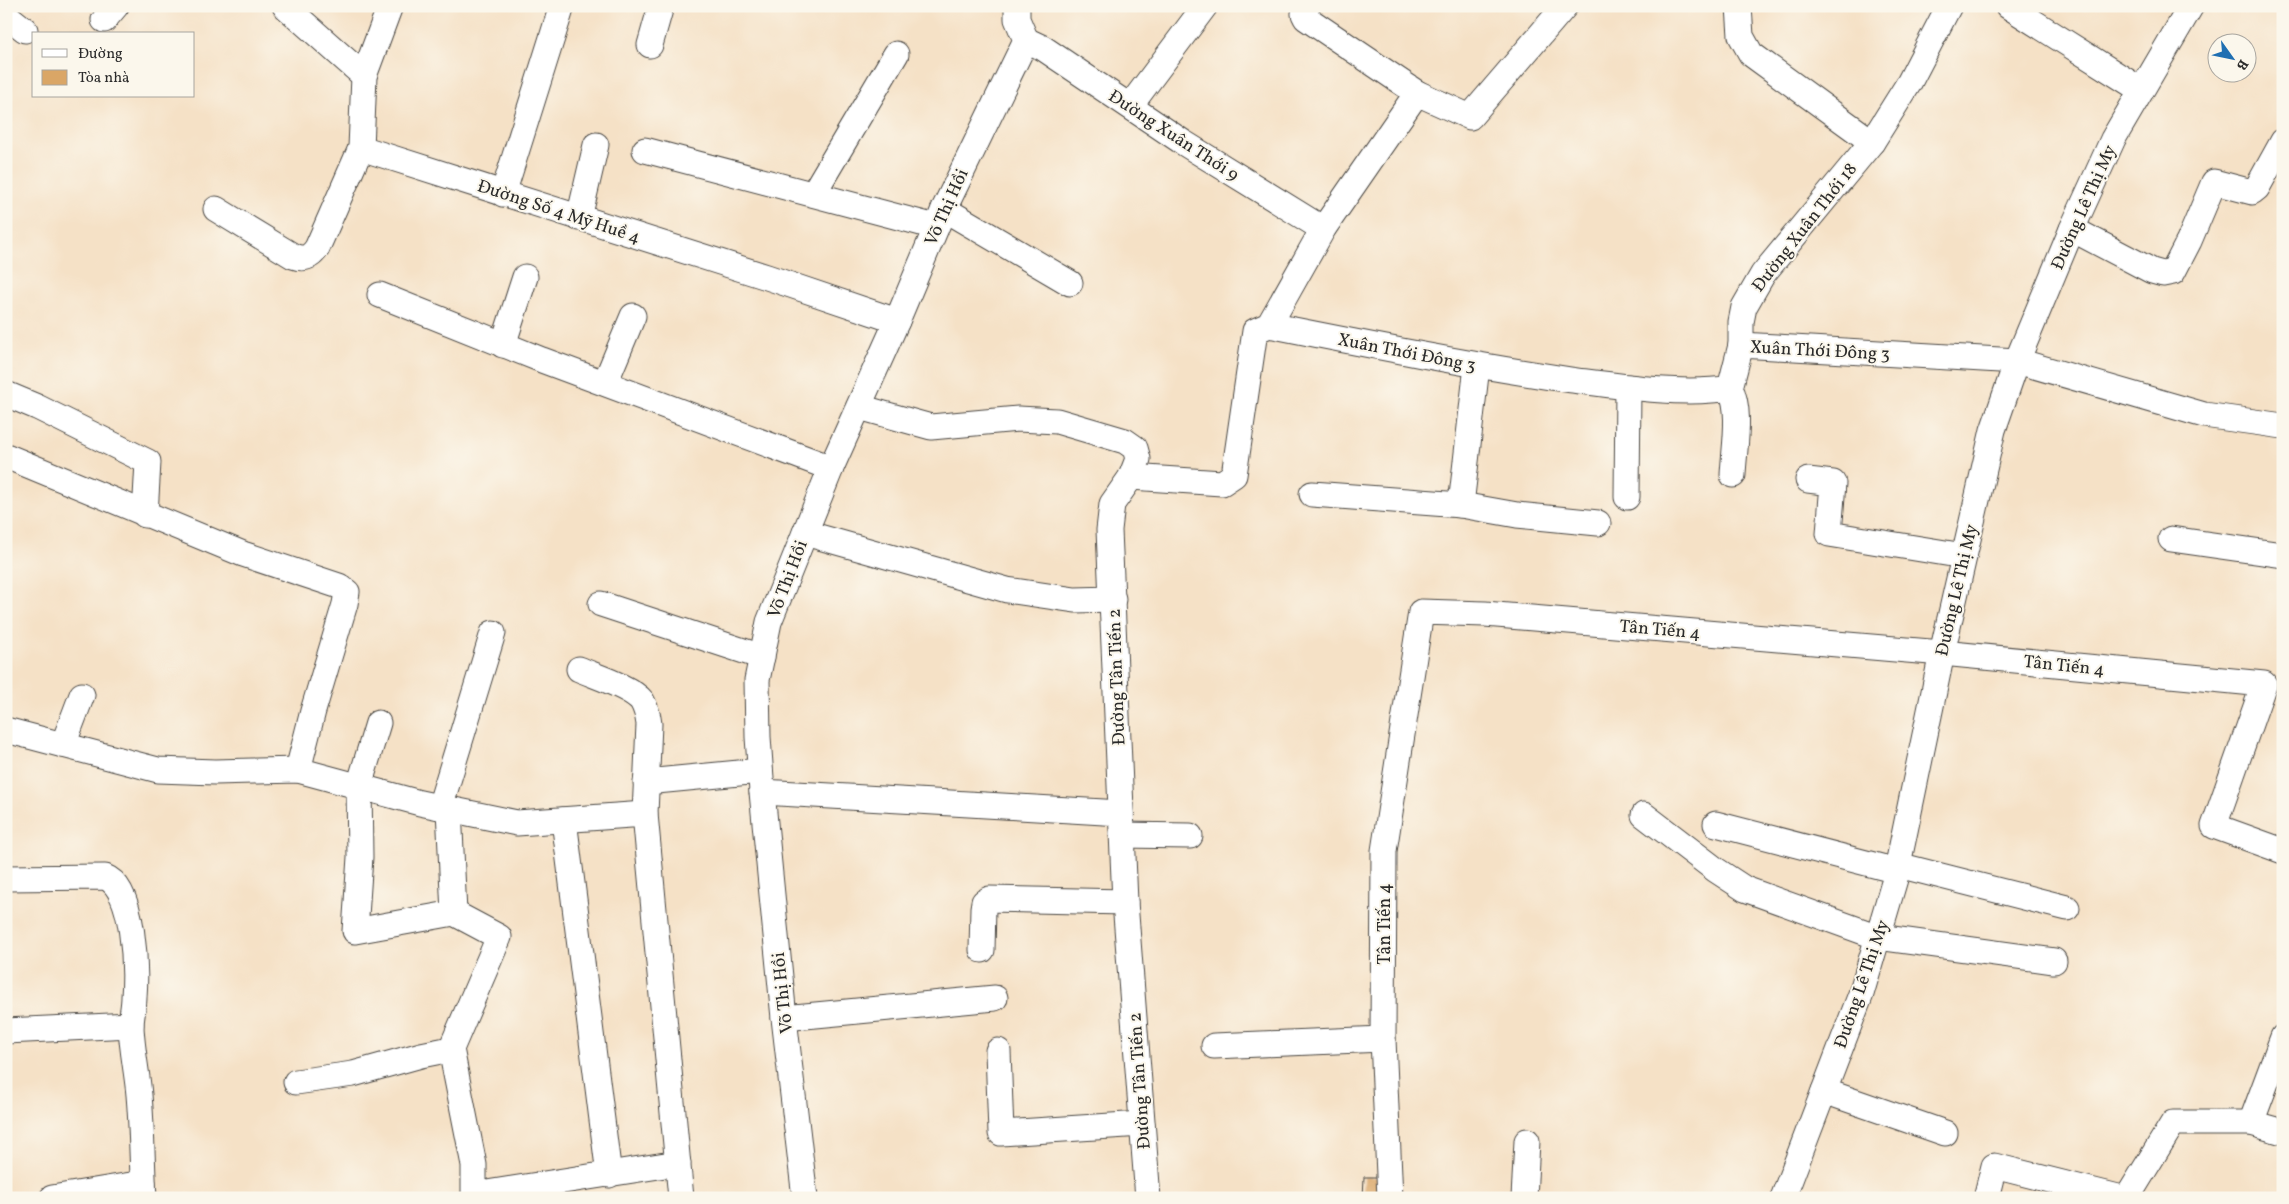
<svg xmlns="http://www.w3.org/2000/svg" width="2289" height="1204" viewBox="0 0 2289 1204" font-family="Vollkorn,serif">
<rect width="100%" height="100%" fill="#fbf7ec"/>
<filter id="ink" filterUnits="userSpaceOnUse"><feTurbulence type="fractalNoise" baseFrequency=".02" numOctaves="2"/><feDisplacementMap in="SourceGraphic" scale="10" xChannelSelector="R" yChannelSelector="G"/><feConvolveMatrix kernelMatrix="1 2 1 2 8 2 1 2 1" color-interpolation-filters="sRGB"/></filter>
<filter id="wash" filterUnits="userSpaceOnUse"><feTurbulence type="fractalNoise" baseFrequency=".0096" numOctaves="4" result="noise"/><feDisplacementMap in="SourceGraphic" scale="20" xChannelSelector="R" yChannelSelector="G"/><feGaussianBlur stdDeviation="1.12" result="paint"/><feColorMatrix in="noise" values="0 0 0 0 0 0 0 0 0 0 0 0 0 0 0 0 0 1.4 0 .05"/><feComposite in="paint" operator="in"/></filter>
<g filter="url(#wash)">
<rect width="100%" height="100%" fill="#f5e1c6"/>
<g id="blocks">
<polygon fill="#daa666" points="1364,1177 1385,1177 1385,1198 1363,1198"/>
</g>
</g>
<g filter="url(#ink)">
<use href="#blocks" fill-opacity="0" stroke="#494642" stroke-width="1"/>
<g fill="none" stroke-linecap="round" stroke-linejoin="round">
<defs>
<g id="minor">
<polyline points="285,6 364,76"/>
<polyline points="390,6 364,76 361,148 767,277 897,321"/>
<polyline points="1307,6 1304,14 1306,18 1417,93"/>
<polyline points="1739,6 1741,36 1751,54 1872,142"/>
<polyline points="2008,6 2141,90"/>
<polyline points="6,15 25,30"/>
<polyline points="104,20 116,6"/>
<polyline points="1026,40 1043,48 1184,143 1323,229"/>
<polyline points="650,45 661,6"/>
<polyline points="1130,106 1205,6"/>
<polyline points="645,150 936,227"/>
<polyline points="503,194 562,6"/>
<polyline points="813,194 896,54"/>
<path d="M216 209 293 256C304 260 310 258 317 248L361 148"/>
<polyline points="944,209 1070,283"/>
<polyline points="579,218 596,145"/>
<polyline points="2072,229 2152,271 2163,274 2173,272 2189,241 2214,182 2252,192 2257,188 2283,141"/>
<polyline points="380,295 542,360 831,468"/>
<path d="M1269 325C1369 345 1469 365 1571 380 1618 386 1684 396 1730 388L1741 345 2017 361 2204 415 2283 426"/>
<polyline points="503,345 525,277"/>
<polyline points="1741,345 1741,322 1744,307 1763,274 1872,142 1909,83 1949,6"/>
<polyline points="605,383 633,316"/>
<path d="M1730 388C1742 410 1734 450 1733 475"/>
<polyline points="6,394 37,407 148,462 145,515"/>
<polyline points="859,407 931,427 1018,419 1057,421 1125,441 1135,448 1138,459 1131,477 1112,504 1109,530 1125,902 1148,1198"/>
<polyline points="6,456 243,554 339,586 347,592 345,604 313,711 298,770"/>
<polyline points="1131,477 1222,483 1234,475 1255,331 1269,325 1323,229 1417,93 1470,117 1565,6"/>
<polyline points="1808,480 1833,483 1829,534 1964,556"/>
<polyline points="1312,494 1461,505 1517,515 1598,523"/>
<polyline points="1627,497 1628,387"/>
<polyline points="1461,505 1477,366"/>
<polyline points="805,533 1007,590 1075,600 1113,599"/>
<polyline points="2171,539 2283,555"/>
<polyline points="601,604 762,657"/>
<path d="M579 669C595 676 631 687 642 701 646 708 648 716 649 724L645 814"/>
<polyline points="378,723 359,786 360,857 355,931 454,913 449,809"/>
<polyline points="6,730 158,770 215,772 298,770 420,803 517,823 645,814 681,1198"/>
<polyline points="63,745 82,695"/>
<polyline points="646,782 760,771"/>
<polyline points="762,792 1121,813"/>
<polyline points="440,807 493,633"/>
<polyline points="1644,815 1716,870 1745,889 1878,937 2054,961"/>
<polyline points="564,820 609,1175"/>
<polyline points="1716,824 1897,871"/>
<polyline points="1122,835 1190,836"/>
<polyline points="1898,865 2067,908"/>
<path d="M6 878 105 877C135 888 136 970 134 997 134 1007 131 1017 131 1027 132 1050 137 1072 139 1095 142 1129 142 1164 144 1198"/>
<polyline points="982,950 983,908 984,902 989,899 1125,902"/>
<polyline points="784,1018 995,998"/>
<polyline points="6,1031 131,1025"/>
<polyline points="1214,1046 1383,1039"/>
<polyline points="451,1049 499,937 454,913"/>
<polyline points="998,1051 1001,1133 1142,1124"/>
<polyline points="296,1082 353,1074 421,1055 451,1049 474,1165 474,1195 678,1163"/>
<polyline points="1824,1091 1945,1133"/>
<polyline points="2251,1123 2283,1037"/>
<polyline points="52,1198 143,1183"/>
<polyline points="805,1198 784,1018 762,792 758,737 757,680 769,622 831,468 897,321 944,209 1026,40 1017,19 1017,6"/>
<polyline points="1390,1198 1383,1039 1384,851 1421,612 1485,614 1942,653 2264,684 2214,826 2283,851"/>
<polyline points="1524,1198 1527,1141"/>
<polyline points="1783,1198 1861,994 1895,879 1942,653 1993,430 2017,361 2072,229 2113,139 2191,6"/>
<polyline points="1986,1198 1994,1166 2122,1198"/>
<polyline points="2127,1198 2173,1123 2251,1123 2283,1132"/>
</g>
</defs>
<use href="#minor" stroke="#494642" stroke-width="27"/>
<use href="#minor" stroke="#fff" stroke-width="25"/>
</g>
</g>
<g text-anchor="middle" stroke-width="4" stroke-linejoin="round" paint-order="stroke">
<g font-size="18" fill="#2b2b2b" stroke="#fbf7ec">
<text transform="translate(1174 135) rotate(33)" y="6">Đường Xuân Thới 9</text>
<text transform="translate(946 207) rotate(-66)" y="6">Võ Thị Hồi</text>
<text transform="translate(2083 207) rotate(-66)" y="6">Đường Lê Thị My</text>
<text transform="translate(559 211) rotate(18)" y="6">Đường Số 4 Mỹ Huề 4</text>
<text transform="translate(1804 227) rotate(-52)" y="6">Đường Xuân Thới 18</text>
<text transform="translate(1820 350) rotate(3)" y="6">Xuân Thới Đông 3</text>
<text transform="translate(1407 352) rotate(11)" y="6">Xuân Thới Đông 3</text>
<text transform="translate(787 579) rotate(-69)" y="6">Võ Thị Hồi</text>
<text transform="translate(1956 590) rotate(-77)" y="6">Đường Lê Thị My</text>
<text transform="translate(1660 629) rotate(5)" y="6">Tân Tiến 4</text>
<text transform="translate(2064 665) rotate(6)" y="6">Tân Tiến 4</text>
<text transform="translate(1116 677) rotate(-92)" y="6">Đường Tân Tiến 2</text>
<text transform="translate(1384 924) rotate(-90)" y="6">Tân Tiến 4</text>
<text transform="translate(1861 984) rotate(-71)" y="6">Đường Lê Thị My</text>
<text transform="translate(782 993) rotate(-96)" y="6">Võ Thị Hồi</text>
<text transform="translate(1139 1081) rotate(-94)" y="6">Đường Tân Tiến 2</text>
</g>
</g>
<rect width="2289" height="1204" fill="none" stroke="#fbf7ec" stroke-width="25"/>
<rect x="32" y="32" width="162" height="65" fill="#fbf7ec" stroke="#a8a59f"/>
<rect x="42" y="49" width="25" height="8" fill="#ffffff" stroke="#a8a59f"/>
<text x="78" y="58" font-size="15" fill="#2b2b2b">Đường</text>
<rect x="42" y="70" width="25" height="15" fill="#daa666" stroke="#a8a59f"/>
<text x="78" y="82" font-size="15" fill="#2b2b2b">Tòa nhà</text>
<g transform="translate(2232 58) rotate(123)"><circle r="24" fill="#fbf7ec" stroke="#a8a59f"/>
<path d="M0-4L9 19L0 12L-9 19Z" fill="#1f6fb2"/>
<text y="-8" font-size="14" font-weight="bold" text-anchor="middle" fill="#2b2b2b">B</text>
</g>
</svg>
